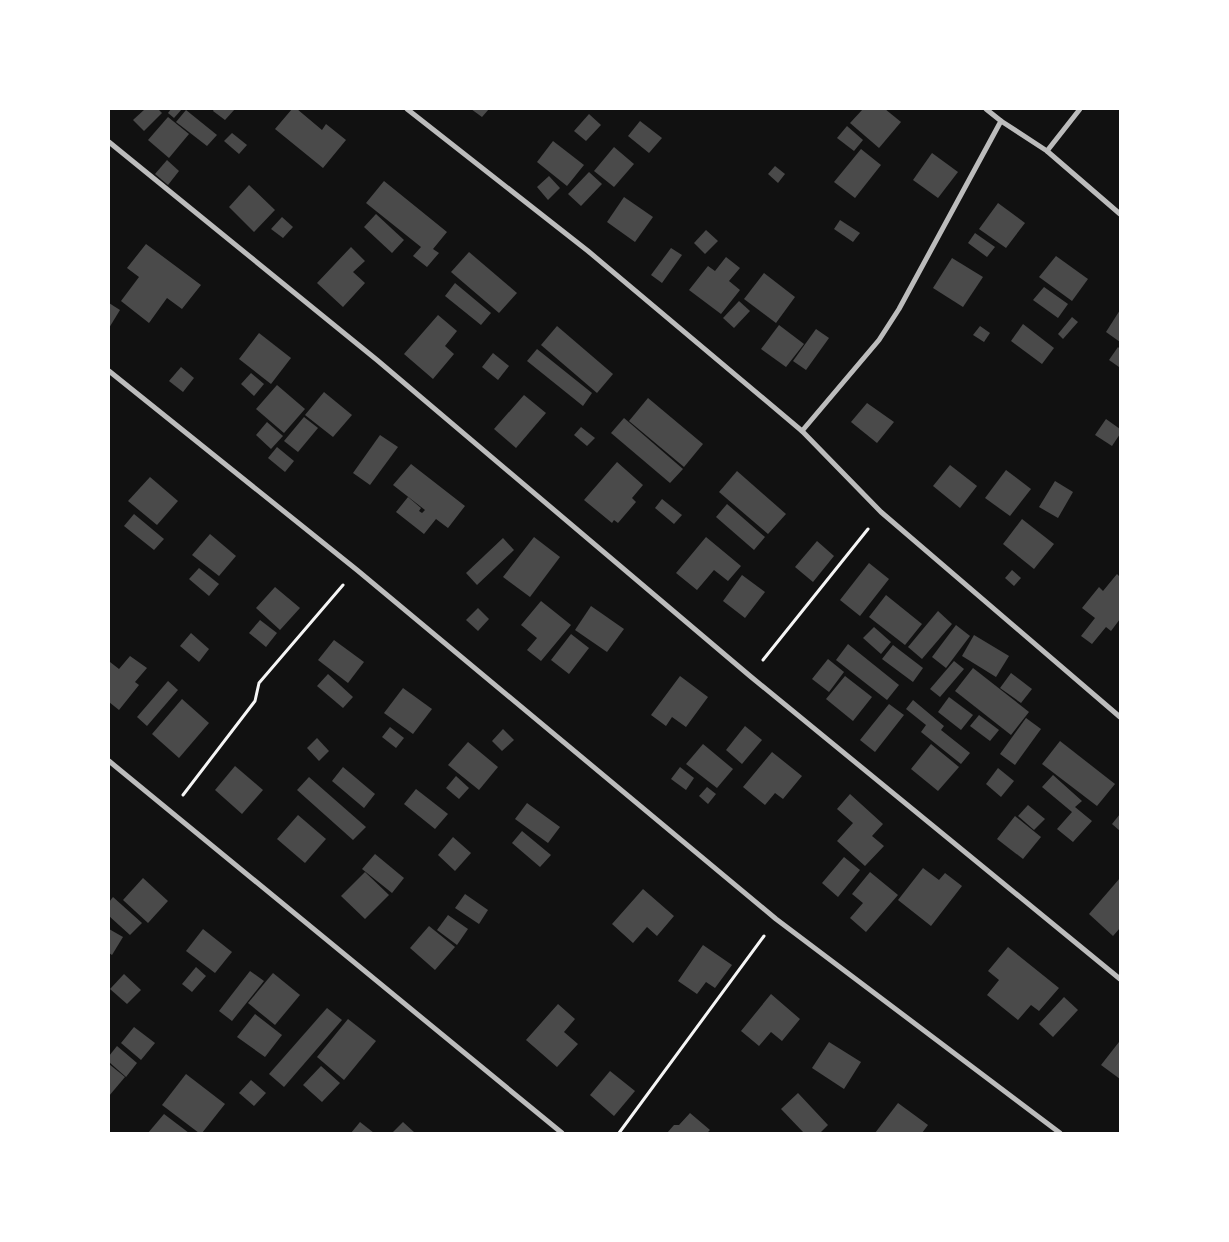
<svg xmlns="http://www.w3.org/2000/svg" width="1229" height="1242" viewBox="0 0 1229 1242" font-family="Montserrat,sans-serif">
<rect width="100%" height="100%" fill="#111"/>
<g fill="#4a4a4a">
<polygon points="145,109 158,109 162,113 144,131 133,120"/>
<polygon points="171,109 182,109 174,118 168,113"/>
<polygon points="214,109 235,109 225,120 213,111"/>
<polygon points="292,109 297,109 322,130 326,124 346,140 323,168 275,129"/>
<polygon points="471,109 489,109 482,117"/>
<polygon points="863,109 885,109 901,122 879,148 850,123"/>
<polygon points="186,110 217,135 207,146 176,122"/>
<polygon points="589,114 601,125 586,141 574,131"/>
<polygon points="168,117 189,134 169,158 148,140"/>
<polygon points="640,121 662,138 649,153 628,136"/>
<polygon points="847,126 863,140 854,151 837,138"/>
<polygon points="232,133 247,145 239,154 224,141"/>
<polygon points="553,141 584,165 567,186 537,162"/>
<polygon points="614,147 634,164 614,187 594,171"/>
<polygon points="861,149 881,165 855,198 834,182"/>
<polygon points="932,153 958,172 938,198 913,180"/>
<polygon points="167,160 179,171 168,185 155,174"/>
<polygon points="775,166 785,174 778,183 768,174"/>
<polygon points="589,172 602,184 581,206 568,194"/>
<polygon points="549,176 560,188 548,200 537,187"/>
<polygon points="384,181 447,232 433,249 439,253 427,267 413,256 421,247 366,203"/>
<polygon points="249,185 275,210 254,232 229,207"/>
<polygon points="624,197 653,217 635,242 607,222"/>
<polygon points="998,203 1025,223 1006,248 979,229"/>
<polygon points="376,214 404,240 392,253 364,227"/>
<polygon points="282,217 293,227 283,238 271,229"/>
<polygon points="840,220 860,233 853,242 834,229"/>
<polygon points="706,230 718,241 705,254 694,243"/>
<polygon points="975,233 995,247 987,257 968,243"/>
<polygon points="146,244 201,285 182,309 167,298 149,323 121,301 139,277 127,268"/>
<polygon points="351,247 365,261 353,272 365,283 343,307 317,283"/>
<polygon points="671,248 682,255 662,283 651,275"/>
<polygon points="469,252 517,293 499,313 451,272"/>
<polygon points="1056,256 1088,279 1072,301 1039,277"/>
<polygon points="726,257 740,268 729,281 740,290 721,314 689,290 708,266 715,271"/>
<polygon points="952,258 983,277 963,307 933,288"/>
<polygon points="764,273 795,297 776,323 744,299"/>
<polygon points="455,283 491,313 481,325 445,296"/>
<polygon points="1044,287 1068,304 1058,318 1033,300"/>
<polygon points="739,301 750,311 734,328 723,318"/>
<polygon points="109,303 120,310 109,328"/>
<polygon points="1120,310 1120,342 1106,332"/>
<polygon points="438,315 457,331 445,346 454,354 433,379 404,354"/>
<polygon points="1072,317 1078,322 1063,339 1058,334"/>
<polygon points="1023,324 1054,348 1042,364 1011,341"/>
<polygon points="779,325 804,344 786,367 761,349"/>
<polygon points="557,326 613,374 597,393 541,345"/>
<polygon points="980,326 990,333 984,342 973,335"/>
<polygon points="816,329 829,338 806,370 793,361"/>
<polygon points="259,333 291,358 271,384 239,359"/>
<polygon points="1118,347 1120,349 1120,365 1119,367 1109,360"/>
<polygon points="537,349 592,393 583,406 527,361"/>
<polygon points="493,353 509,366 498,380 482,367"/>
<polygon points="181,367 194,378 183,392 169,381"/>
<polygon points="251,373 264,384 254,396 241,384"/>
<polygon points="277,385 305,409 284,433 256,409"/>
<polygon points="324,392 352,415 333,437 305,415"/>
<polygon points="524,395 546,413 516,448 494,429"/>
<polygon points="648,398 703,444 684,467 629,421"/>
<polygon points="867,403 894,422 877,443 851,422"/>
<polygon points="304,417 318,428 298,452 284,441"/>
<polygon points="624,418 683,469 670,483 611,433"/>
<polygon points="1106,419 1120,429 1120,434 1112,446 1095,435"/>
<polygon points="267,422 283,436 271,449 256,435"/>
<polygon points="581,427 595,438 587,446 574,435"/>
<polygon points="380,435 398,447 370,485 353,473"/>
<polygon points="277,447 294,461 285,472 268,458"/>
<polygon points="617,462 643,485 632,498 636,502 618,523 614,520 612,523 584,500"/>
<polygon points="411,464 465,506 448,528 436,519 424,534 396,512 408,497 421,508 419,511 422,513 425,510 393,485"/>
<polygon points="950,465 977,486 960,508 933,486"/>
<polygon points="1006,470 1031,489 1010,516 985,498"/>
<polygon points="737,471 786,514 768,534 719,492"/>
<polygon points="150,477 178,501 157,525 128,501"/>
<polygon points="1055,481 1073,492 1058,518 1039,507"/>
<polygon points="662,499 682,515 674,524 655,508"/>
<polygon points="727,504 765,537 754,550 716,517"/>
<polygon points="134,514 164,539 154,550 124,526"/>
<polygon points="1022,519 1054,544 1034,569 1003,544"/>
<polygon points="210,534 236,556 219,576 192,555"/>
<polygon points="534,537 560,557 530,597 503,577"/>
<polygon points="706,537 741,566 728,581 714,570 697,590 676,573"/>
<polygon points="503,538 514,550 477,585 466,573"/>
<polygon points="817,541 834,556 813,582 795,567"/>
<polygon points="869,563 889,579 860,616 840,600"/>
<polygon points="199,568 219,584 209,596 189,579"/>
<polygon points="1012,570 1021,578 1014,586 1005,578"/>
<polygon points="1117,574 1120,577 1120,619 1111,631 1106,627 1092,644 1081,636 1095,618 1082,608 1099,587 1103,591"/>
<polygon points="742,575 765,592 745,618 723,601"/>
<polygon points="275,587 300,608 280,630 256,608"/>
<polygon points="886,595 922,624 905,645 869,617"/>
<polygon points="541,601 571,625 541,661 527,650 537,638 521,625"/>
<polygon points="591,606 624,629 607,652 575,630"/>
<polygon points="478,608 489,619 478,631 466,620"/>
<polygon points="938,611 952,624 922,659 908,647"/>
<polygon points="260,620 277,633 266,647 249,633"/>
<polygon points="956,625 970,636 946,668 932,657"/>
<polygon points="874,627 891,642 881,654 863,638"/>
<polygon points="191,633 209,649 199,662 180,646"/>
<polygon points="571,634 589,648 569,674 551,660"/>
<polygon points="974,635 1009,656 996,677 962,656"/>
<polygon points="334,640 364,662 348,683 318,660"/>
<polygon points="848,644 899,685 887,700 836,660"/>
<polygon points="893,645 923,668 913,682 882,659"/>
<polygon points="130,656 147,668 135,682 139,685 119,710 109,702 109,663 110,662 119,669"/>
<polygon points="828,659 844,672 829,692 812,679"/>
<polygon points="954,661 964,669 940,697 930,689"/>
<polygon points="973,668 1029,712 1011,735 955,691"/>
<polygon points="1011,673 1032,689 1021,703 1000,688"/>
<polygon points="328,674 353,697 343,708 317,686"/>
<polygon points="680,676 708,697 686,727 672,717 666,726 651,715"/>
<polygon points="845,676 872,697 853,721 826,699"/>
<polygon points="168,681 178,690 147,726 137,717"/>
<polygon points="403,688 432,709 413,734 384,713"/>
<polygon points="949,697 973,715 961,730 938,712"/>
<polygon points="182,699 209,723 179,758 152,734"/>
<polygon points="913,700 944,726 941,730 970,753 961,764 921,732 926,725 906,709"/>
<polygon points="889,704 904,715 875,752 860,740"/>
<polygon points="979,715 999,730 990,741 970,726"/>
<polygon points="1026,718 1041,729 1015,765 1000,754"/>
<polygon points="745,726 762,740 742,764 726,750"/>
<polygon points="390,727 404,738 396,748 382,737"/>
<polygon points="503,729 514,740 502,751 492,741"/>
<polygon points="317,738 329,751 319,761 307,748"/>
<polygon points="1060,741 1115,784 1097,806 1042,764"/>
<polygon points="468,742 498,767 479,790 448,765"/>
<polygon points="703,744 733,769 717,788 686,764"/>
<polygon points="931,744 959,767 938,791 911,769"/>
<polygon points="772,752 802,776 783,799 775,793 765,805 743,787"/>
<polygon points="235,766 263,790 242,814 215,790"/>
<polygon points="343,767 375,794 364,808 332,781"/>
<polygon points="680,767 694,778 686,790 671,779"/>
<polygon points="998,768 1014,781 1001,797 986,784"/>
<polygon points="1053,775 1082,801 1075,807 1092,821 1073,842 1057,829 1072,812 1042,787"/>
<polygon points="456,776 469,788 459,799 446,788"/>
<polygon points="309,777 366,827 353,840 297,790"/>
<polygon points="707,787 716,794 708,804 699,796"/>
<polygon points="416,789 448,814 435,829 404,804"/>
<polygon points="850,794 883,824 872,836 884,846 865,866 837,841 853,823 837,809"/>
<polygon points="527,803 560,827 548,843 515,819"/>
<polygon points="1028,805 1045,819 1034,830 1018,816"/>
<polygon points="1120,814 1120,831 1112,824"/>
<polygon points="298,815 326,839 305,863 277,839"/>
<polygon points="1015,816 1041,837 1023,859 997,839"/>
<polygon points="522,831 551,855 540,867 512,843"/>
<polygon points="453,837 471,853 455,871 438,855"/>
<polygon points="375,854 404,878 392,893 362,869"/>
<polygon points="844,857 860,870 838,897 822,883"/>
<polygon points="923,868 939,880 945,873 962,886 931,926 898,900"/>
<polygon points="365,872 389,895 365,919 341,896"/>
<polygon points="870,872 898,895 866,932 850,918 863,903 852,894"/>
<polygon points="143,878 168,901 148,923 123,900"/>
<polygon points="1120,878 1120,928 1113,936 1089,914"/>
<polygon points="643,889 674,916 657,936 647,927 633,943 612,924"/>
<polygon points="465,894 488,910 479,924 455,908"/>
<polygon points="113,897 142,923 130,935 109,916 109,902"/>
<polygon points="448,915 468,929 457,945 437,930"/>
<polygon points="429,926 455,947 435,970 410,948"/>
<polygon points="109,929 123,937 112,955 109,953"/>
<polygon points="203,929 232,952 215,973 186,951"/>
<polygon points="703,945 732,965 715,988 706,982 697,994 678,981"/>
<polygon points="1008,947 1059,988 1039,1011 1031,1005 1018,1020 987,995 999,980 988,971"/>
<polygon points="196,967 206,976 192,992 182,984"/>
<polygon points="250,971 264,981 232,1021 219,1011"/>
<polygon points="273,973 300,995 275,1025 248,1003"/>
<polygon points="124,974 141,990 127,1004 110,989"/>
<polygon points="771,994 800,1019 782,1041 771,1032 759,1046 741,1031"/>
<polygon points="1064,997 1078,1010 1053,1037 1039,1024"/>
<polygon points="558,1004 575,1019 564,1032 578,1044 557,1067 526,1040"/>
<polygon points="327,1008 342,1020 284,1087 269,1074"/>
<polygon points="255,1014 282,1035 265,1057 237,1037"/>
<polygon points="348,1019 376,1041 344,1080 317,1057"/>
<polygon points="134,1027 155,1043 141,1060 121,1043"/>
<polygon points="829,1042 861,1062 844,1089 812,1068"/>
<polygon points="1119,1042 1120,1042 1120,1079 1101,1065"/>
<polygon points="117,1046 137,1063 126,1077 109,1062 109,1056"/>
<polygon points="109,1064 125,1077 109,1096"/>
<polygon points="321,1066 340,1083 322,1102 303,1085"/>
<polygon points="610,1071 635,1091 614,1116 590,1095"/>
<polygon points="186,1074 225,1104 202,1133 199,1133 162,1105"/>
<polygon points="251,1080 266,1093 254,1106 239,1093"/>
<polygon points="798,1093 828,1125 820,1133 804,1133 781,1109"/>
<polygon points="898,1103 928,1125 922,1133 875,1133"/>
<polygon points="690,1113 710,1130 707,1133 667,1133 674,1125 679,1125"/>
<polygon points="164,1114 189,1133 148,1133"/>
<polygon points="360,1122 374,1133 351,1133"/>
<polygon points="403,1122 415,1133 392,1133"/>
</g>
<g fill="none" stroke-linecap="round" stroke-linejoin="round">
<g stroke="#f5f5f5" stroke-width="3">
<polyline points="763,660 868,529"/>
<polyline points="183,795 255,701 259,683 343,585"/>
<polyline points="619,1133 764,936"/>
</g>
<g stroke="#bcbcbc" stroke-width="5">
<polyline points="407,109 588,251 802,431 881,512 1120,717"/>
<polyline points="986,109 1001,121 1047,151 1120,214"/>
<polyline points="109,142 377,360 750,676 1120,979"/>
<polyline points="1047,151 1080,109"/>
<polyline points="109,371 357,570 776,919 1060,1133"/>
<polyline points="802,431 879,340 899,309 1001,121"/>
<polyline points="109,761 562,1133"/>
</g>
</g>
<rect width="1229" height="1242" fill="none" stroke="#ffffff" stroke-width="220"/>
</svg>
